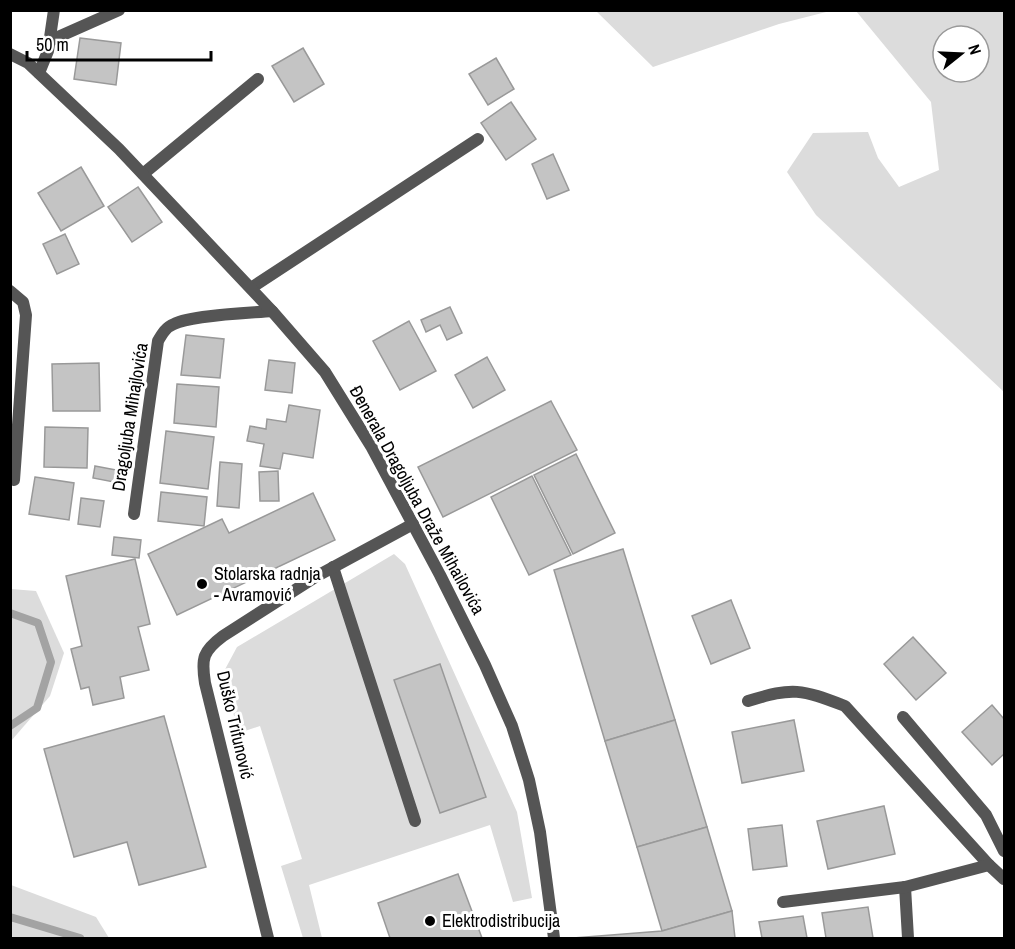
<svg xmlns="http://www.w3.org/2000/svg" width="1015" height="949" viewBox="0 0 1015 949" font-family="'Archivo Narrow',sans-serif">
<rect width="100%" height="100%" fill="#fff"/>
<g fill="#dcdcdc" fill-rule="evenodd">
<polygon points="596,11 830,11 779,24 653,67"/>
<path d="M856 11H1004V392L816 215 787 172 813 133 868 132 878 158 899 187 939 170 931 102ZM943 36H979V72H943Z"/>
<polygon points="394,554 405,564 517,812 532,898 513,902 490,825 309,885 322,938 303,938 281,866 302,859 260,726 239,733 222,675 237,647"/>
<polygon points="11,589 36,591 64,653 50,696 11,741"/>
<polygon points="11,885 96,917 109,938 11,938"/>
</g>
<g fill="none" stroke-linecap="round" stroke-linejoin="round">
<g stroke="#a3a3a3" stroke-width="8">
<polyline points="10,613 38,623 51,662 37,708 10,726"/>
<polyline points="10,917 80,938"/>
</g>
</g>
<g fill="#c4c4c4" stroke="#999" stroke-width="1.5">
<polygon points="80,38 121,43 116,85 74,79"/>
<polygon points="303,48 324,84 294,102 272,66"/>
<polygon points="496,58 514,89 488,105 469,74"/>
<polygon points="511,102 536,139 506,160 481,123"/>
<polygon points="553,154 569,190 547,199 532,164"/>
<polygon points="81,167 104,206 61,231 38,193"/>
<polygon points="138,187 162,222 132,242 108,207"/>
<polygon points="65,234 79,264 57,274 43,244"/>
<polygon points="450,307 462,333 447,340 440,325 426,332 421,320"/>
<polygon points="409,321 436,371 400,390 373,341"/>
<polygon points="186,335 224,339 220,378 181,375"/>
<polygon points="487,357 505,390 473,408 455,375"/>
<polygon points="269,360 295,363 292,393 265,390"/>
<polygon points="99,363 100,411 53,411 52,364"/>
<polygon points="177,384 219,387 216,427 174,423"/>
<polygon points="551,401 577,450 443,517 418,467"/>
<polygon points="289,405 320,410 313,458 283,453 280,469 260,466 264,444 247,441 250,426 266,429 267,419 286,422"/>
<polygon points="45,427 88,428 87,468 44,467"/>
<polygon points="166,431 214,437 208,489 160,483"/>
<polygon points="576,454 615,533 573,554 534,475"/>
<polygon points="220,462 242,464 239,508 217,506"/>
<polygon points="95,466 127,472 124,484 93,478"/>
<polygon points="278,471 279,501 260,501 259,472"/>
<polygon points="532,476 571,555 529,575 491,497"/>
<polygon points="35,477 74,483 69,520 29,514"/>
<polygon points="161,492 207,497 204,526 158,521"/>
<polygon points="313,493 335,540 177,615 148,554 222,519 229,533"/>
<polygon points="81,498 104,501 100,527 78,524"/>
<polygon points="114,537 141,540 139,558 112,555"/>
<polygon points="623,549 675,720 605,741 554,570"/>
<polygon points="135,559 150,624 138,627 149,670 120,677 124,698 93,705 89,687 81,689 71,649 82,646 66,576"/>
<polygon points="731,600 750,648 711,664 692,616"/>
<polygon points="913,637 946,673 916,700 884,664"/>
<polygon points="440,664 486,797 440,813 394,680"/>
<polygon points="992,705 1004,719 1004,754 992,765 962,732"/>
<polygon points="164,716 206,867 139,885 127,842 74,857 44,749"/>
<polygon points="675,720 707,827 637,847 605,741"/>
<polygon points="794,720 804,771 742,783 732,732"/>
<polygon points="884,806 895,854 828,869 817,821"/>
<polygon points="782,825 787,866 753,870 748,829"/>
<polygon points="707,827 732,911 662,931 637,847"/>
<polygon points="458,874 482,938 390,938 378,903"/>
<polygon points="868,907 873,938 826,938 822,913"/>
<polygon points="732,911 735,938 573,938 662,931"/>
<polygon points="803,916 807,938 762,938 759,922"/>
</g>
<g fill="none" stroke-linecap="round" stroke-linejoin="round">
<g stroke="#555" stroke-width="12">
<polyline points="49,41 119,10"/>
<polyline points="39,73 48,51 54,10"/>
<polyline points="143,174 258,79"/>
<polyline points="251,288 478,139"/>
<path d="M134 514 158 341C162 334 166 327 174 324 191 315 250 313 272 311"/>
<polyline points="333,567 415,821"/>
</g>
<g stroke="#555" stroke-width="12">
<polyline points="10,54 28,63 119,149 272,311 325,372 371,446 440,575 485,665 512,726 529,780 540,832 554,938"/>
<polyline points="10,291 23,302 26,315 14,480"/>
<path d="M748 701C794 687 800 689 845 706L989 865 1004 879"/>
<polyline points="903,717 986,815 1004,851"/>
<polyline points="905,887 908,938"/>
<polyline points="783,902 905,887 989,865"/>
<path d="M268 938 205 683C201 658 203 651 223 636L317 576 413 524"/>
</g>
</g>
<g fill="#000" stroke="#fff" stroke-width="2">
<circle cx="202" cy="584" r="6"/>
<circle cx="430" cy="921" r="6"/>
</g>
<g text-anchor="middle" stroke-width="6" stroke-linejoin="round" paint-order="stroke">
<g font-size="18" fill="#000" stroke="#fff">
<text transform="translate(130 417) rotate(-81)" y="6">Dragoljuba Mihajlovića</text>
<text transform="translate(417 500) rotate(61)" y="6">Đenerala Dragoljuba Draže Mihailovića</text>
<text transform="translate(235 725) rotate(77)" y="6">Duško Trifunović</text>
</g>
<g font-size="18" fill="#000" stroke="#fff" text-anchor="start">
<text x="214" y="580">Stolarska radnja<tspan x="214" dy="21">- Avramović</tspan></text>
<text x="442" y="927">Elektrodistribucija</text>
</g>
</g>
<rect width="1015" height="949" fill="none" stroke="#000000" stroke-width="24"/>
<g transform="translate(961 54) rotate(72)"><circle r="28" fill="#ffffff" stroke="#999999" stroke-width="1.5"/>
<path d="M0-4.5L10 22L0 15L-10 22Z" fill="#000000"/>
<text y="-9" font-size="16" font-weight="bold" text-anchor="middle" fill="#000000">N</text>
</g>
<path d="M27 51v9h184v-9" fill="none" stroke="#000000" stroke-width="3"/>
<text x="36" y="51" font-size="18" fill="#000000" stroke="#ffffff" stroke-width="4.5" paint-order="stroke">50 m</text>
</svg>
